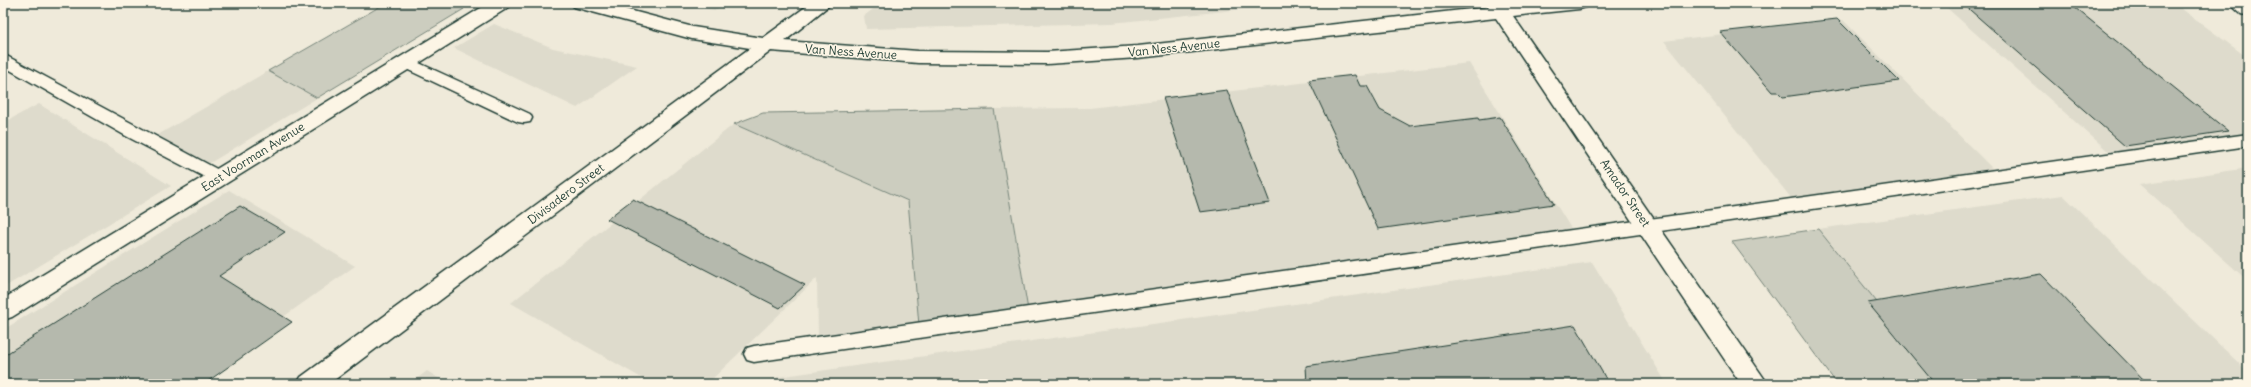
<svg xmlns="http://www.w3.org/2000/svg" width="2251" height="387" viewBox="0 0 2251 387" font-family="Delius,sans-serif">
<rect width="100%" height="100%" fill="#efeada"/>
<filter id="ink" filterUnits="userSpaceOnUse"><feTurbulence type="fractalNoise" baseFrequency=".025" numOctaves="2"/><feDisplacementMap in="SourceGraphic" scale="8" xChannelSelector="R" yChannelSelector="G"/><feConvolveMatrix kernelMatrix="1 2 1 2 8 2 1 2 1" color-interpolation-filters="sRGB"/></filter>
<g filter="url(#ink)">
<g fill="#dedbcc">
<polygon points="675,3 725,3 715,10"/>
<polygon points="881,3 1301,3 1112,23 866,29 864,16"/>
<polygon points="1987,3 2174,3 2248,58 2248,141 2117,159 1947,8"/>
<polygon points="1843,20 2000,176 1796,204 1664,41"/>
<polygon points="494,24 553,48 637,66 577,108 454,48"/>
<polygon points="1469,63 1575,235 1028,310 994,109 1090,108"/>
<polygon points="268,71 317,98 205,166 156,136"/>
<polygon points="39,104 171,186 3,288 3,123"/>
<polygon points="734,124 908,201 919,325 818,339 817,278 707,384 652,384 511,303"/>
<polygon points="2248,168 2248,281 2140,184"/>
<polygon points="229,190 355,266 189,384 3,384 3,330"/>
<polygon points="2063,195 2248,372 2248,384 1943,384 1818,229"/>
<polygon points="1592,262 1667,384 769,384 777,377"/>
<polygon points="427,371 448,384 410,384"/>
</g>
<g fill="#cccdbf" stroke="#76857a">
<polygon points="386,3 451,3 464,9 317,98 268,71"/>
<polygon points="994,109 1028,310 919,325 908,201 734,124 763,113"/>
<polygon points="1818,229 1943,384 1837,384 1732,242"/>
</g>
<g fill="#b5b9ad" stroke="#1f3d34">
<polygon points="1962,3 2069,3 2228,131 2125,146"/>
<polygon points="1837,19 1899,81 1783,97 1778,92 1772,92 1720,32"/>
<polygon points="1355,75 1360,86 1367,86 1380,110 1410,126 1478,118 1479,120 1500,117 1554,204 1378,229 1309,80"/>
<polygon points="1227,90 1270,203 1200,212 1163,98"/>
<polygon points="633,199 805,285 780,308 607,219"/>
<polygon points="240,206 285,232 219,276 292,322 204,384 3,384 3,356"/>
<polygon points="2041,274 2148,384 1935,384 1868,303"/>
<polygon points="1575,325 1609,384 1307,384 1306,366"/>
</g>
<g fill="none" stroke-linecap="round" stroke-linejoin="round">
<defs>
<g id="lane">
<polygon points="3,54 226,174 229,178 226,182 220,184 214,182 126,136 3,66"/>
<polygon points="406,57 530,114 532,118 530,122 524,123 518,122 400,66 398,62 400,58"/>
<polygon points="2248,134 2248,146 754,362 747,360 744,354 747,348 754,346"/>
</g>
<polygon id="street" points="489,3 511,3 509,7 12,317 3,320 3,299"/>
<g id="secondary">
<polygon points="572,3 602,3 693,27 763,38 811,3 832,3 785,41 918,51 1047,52 1138,46 1489,7 1486,3 1504,3 1506,5 1529,3 1588,3 1586,7 1579,9 1513,16 1768,384 1741,384 1496,18 1138,58 1047,64 918,63 771,51 329,384 297,384 301,377 750,48 692,39 574,7"/>
<polygon points="2229,3 2248,3 2248,16 2241,14"/>
</g>
</defs>
<use href="#lane" stroke="#1f3d34" stroke-width="3"/>
<use href="#street" stroke="#1f3d34" stroke-width="3"/>
<use href="#secondary" stroke="#1f3d34" stroke-width="3"/>
<use href="#lane" fill="#fcf5e5" fill-rule="evenodd"/>
<use href="#street" fill="#fcf5e5" fill-rule="evenodd"/>
<use href="#secondary" fill="#fcf5e5" fill-rule="evenodd"/>
</g>
</g>
<g text-anchor="middle" stroke-width="3" stroke-linejoin="round" paint-order="stroke">
<g font-size="12" fill="#1f3d34" stroke="#fcf5e5">
<text transform="translate(1174 48) rotate(-6)" y="4">Van Ness Avenue</text>
<text transform="translate(851 52) rotate(4)" y="4">Van Ness Avenue</text>
<text transform="translate(253 157) rotate(-32)" y="4">East Voorman Avenue</text>
<text transform="translate(1625 193) rotate(56)" y="4">Amador Street</text>
<text transform="translate(566 194) rotate(-37)" y="4">Divisadero Street</text>
</g>
</g>
<rect width="2251" height="387" fill="none" stroke="#fcf5e5" stroke-width="16"/>
<rect x="8" y="8" width="2235" height="371" fill="none" stroke="#1f3d34" stroke-width="1.5" filter="url(#ink)"/>
</svg>
